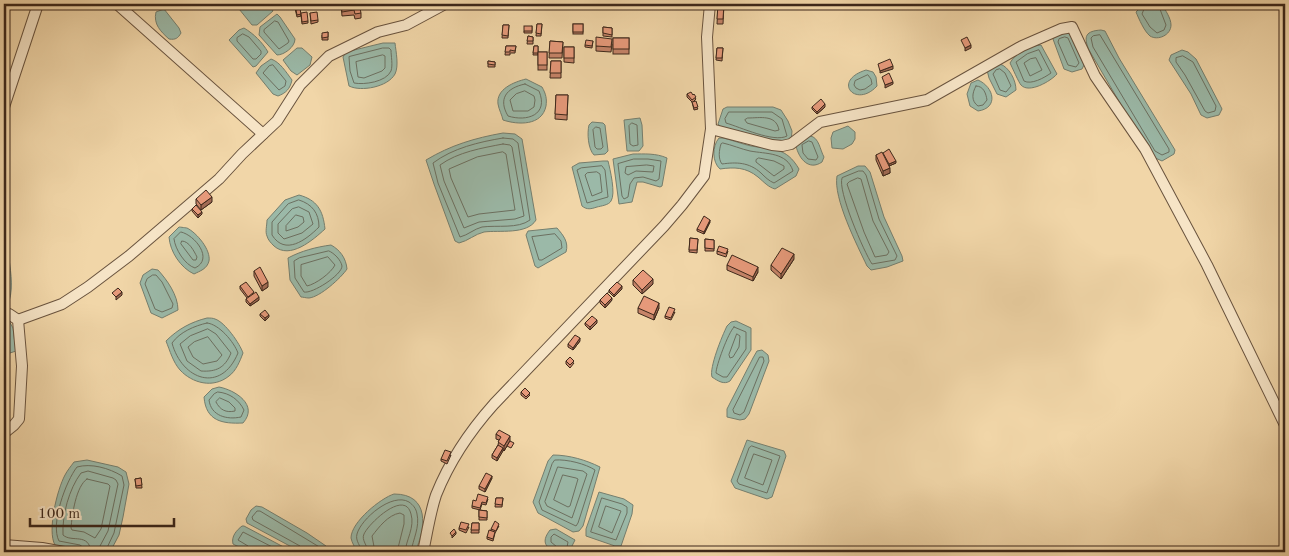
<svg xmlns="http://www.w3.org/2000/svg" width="1289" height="556" viewBox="0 0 1289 556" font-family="'Old Standard TT',serif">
<rect width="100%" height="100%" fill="#f1d6a8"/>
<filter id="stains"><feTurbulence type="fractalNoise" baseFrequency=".004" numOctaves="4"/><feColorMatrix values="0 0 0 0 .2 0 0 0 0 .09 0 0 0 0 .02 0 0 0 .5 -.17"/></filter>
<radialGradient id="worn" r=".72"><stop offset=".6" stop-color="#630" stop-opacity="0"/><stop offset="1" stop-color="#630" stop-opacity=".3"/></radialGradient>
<g fill="#9bb9a8" stroke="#757f6f">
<polygon points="235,4 269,4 273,11 257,25 252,25"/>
<path d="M1144 4H1162C1165 10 1171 18 1171 25 1171 35 1158 41 1150 36 1144 31 1139 19 1136 12Z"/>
<path d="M164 9 179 28 181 33C178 38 176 40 169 39 161 32 153 24 156 12Z"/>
<path d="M277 14 280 17 295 39C295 47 284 55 277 55L259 35 260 27Z"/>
<path d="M244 28C254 34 262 42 268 52L256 66 253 67 229 40 239 30Z"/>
<path d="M1101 30 1105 31 1119 58 1175 150 1174 154 1162 161 1151 156 1089 50C1083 36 1086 31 1101 30Z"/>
<polygon points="1067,32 1071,34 1084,65 1082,69 1072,72 1064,69 1053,39 1056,35"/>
<path d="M383 43H395C396 52 399 66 395 74 388 87 361 92 349 86L343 57 346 52Z"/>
<path d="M1041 45 1057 74C1051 81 1029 94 1021 85 1019 83 1012 67 1010 63 1016 52 1029 46 1041 45Z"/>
<polygon points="297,48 302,48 312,57 310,65 297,75 291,71 283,60"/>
<polygon points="1182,50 1188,52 1196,59 1220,105 1222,109 1219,115 1207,118 1201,115 1191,94 1169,60 1171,55"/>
<path d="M271 59C280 62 286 72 292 80 290 89 286 93 278 96L273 94 256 73 261 66Z"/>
<path d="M1000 64C1009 67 1016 80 1016 90L1006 97 997 94 989 78 987 70Z"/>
<path d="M866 70 873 72 876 77 877 86C856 109 831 81 866 70Z"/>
<path d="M526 79 542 87C546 94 547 99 546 106 542 126 518 125 503 120 502 115 499 110 498 104 496 89 514 82 526 79Z"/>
<path d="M978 80C994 87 999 108 978 111L970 106 967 94 971 83Z"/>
<polygon points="727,107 773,107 781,110 788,121 792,131 791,142 785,143 722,128 718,124 723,109"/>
<polygon points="640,118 642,125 643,146 639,151 627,151 624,120"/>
<path d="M592 122 603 123 605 125 608 151 605 154 594 155C588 149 587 133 589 125Z"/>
<polygon points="848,126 855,132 855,139 852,144 843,149 832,148 831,138 833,132"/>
<path d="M503 133 515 134 522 139 536 220C527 235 499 230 484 232 475 234 468 241 459 243L455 241 434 184 426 160C451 145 475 138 503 133Z"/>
<path d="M810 136C819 137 820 150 824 157L822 162C809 171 799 159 796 146Z"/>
<path d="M719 138H723C732 140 742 144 751 146 774 150 786 147 799 169L796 176 775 189C768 187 764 182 758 177 746 167 734 167 720 169 712 162 712 146 719 138Z"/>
<path d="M633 154C644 154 656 153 667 158L662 186 660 187 643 182H637L632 202 619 204 613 159Z"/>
<path d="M603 161H608C610 169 616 194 611 201 609 205 601 206 597 207 591 209 587 210 582 206L572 167 579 163Z"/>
<path d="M858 166H865L870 172 884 217 902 256 903 261 887 267 871 270 867 266C857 245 833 198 837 176Z"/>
<path d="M299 195C317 200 323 210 325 229 313 240 290 260 274 246 271 243 268 240 267 236 265 232 267 225 267 220L285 200Z"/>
<path d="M179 227C180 227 187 228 187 228 197 233 211 250 209 261 207 269 200 271 194 274 181 268 170 252 169 237Z"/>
<path d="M557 228C563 235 569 242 566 252L538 268 535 266 526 235 528 231Z"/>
<path d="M331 245C340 250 346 258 347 269 341 278 320 297 309 298 306 298 303 297 301 297L290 280 288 258C301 251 316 247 331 245Z"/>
<path d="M4 258 9 259C11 273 14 293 7 306L4 307Z"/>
<path d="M152 269 158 270C167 280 178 295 178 310L162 318 151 313 140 283 143 275Z"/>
<polygon points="4,318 8,319 13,328 16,351 4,355"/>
<path d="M207 318C210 318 213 318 215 319 225 322 240 344 243 353 240 361 236 371 229 376 213 389 192 383 180 370 173 362 170 351 166 341 178 329 191 322 207 318Z"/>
<path d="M736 321 751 328V350L730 381C724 385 718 381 712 377 709 368 722 336 727 326L731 322Z"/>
<polygon points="762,350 768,355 769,361 749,414 745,419 740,420 727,417 727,409 753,358 757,351"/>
<path d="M219 387C235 390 259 405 243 423 222 424 206 421 204 397L212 389Z"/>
<polygon points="747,440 784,451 786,456 772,497 767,499 735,488 731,481"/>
<path d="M553 455C569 455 586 460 600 467L583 526 579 531 573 532 538 513 533 502 548 461Z"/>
<path d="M87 460 118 467 126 472 129 484 123 517 119 535 110 552H107C90 552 71 551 55 545 47 531 57 490 65 475 67 471 71 466 74 462Z"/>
<polygon points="599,492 624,499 633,505 632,514 621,546 615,546 586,536 586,529"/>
<path d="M394 494C430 494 426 528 415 552H358C355 548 352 543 351 538 351 522 381 498 394 494Z"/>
<polygon points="256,506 262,507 307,533 326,546 326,551 301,552 247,523 246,519 251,510"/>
<path d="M242 526H244L293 552H249L233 544C231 536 237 530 242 526Z"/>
<path d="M556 529 575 540 569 552C555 552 536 548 550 530Z"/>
</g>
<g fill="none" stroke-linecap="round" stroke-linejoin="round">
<g stroke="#6c7061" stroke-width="1">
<polyline points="1146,4 1142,14 1150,27 1157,33 1164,30 1166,25 1158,4"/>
<polygon points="275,21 278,22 289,41 288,43 279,49 264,32 264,30"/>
<polygon points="243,34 249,37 261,51 261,54 256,59 253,59 237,41 237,38"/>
<polygon points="1100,35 1169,149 1169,152 1162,155 1155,151 1093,47 1091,38 1093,36"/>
<polygon points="1065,37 1068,38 1079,63 1076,67 1068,65 1058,42 1059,39"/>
<path d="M383 48H389L391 50C391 56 393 65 391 71 386 82 364 85 354 83L350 71 349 57Z"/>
<path d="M1039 50 1051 73C1044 78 1031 85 1024 81L1016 62 1027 54Z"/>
<polygon points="383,55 385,56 385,68 382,71 364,78 358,77 356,62"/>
<polygon points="1183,56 1193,62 1216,106 1215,111 1208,113 1205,111 1185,75 1176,62 1176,58"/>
<polygon points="1036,58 1042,70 1030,76 1024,63 1030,59"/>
<polygon points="273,65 286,81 285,86 279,90 263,73 269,66"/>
<polygon points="1000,69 1005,73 1011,86 1006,92 1000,90 993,74 996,70"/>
<polygon points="868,75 871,79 872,84 865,89 860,90 856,88 854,85 855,81"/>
<path d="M525 84 539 91C549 115 527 122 508 116 498 99 506 88 525 84Z"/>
<path d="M976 86C984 86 986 94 987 100L983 105 978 106C971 101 972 93 976 86Z"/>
<polygon points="525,91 534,96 535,100 534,107 528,111 513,111 510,100 516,94"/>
<path d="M729 112H772L782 119 787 136C774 143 740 127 726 123L725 119Z"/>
<path d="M748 118C760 118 776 114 779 130L775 131 747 123 745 120Z"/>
<polygon points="632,123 637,125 638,145 633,146 630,144 629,126"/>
<polygon points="596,127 600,128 603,147 601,149 597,149 595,147 593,130"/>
<path d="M503 138 513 139 518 143 530 220C518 229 497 225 482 227 474 229 468 235 460 237L438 183 433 163C453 148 479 142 503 138Z"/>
<polygon points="809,141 812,142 818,157 816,160 808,159 803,153 802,145"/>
<path d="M723 143C732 145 741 149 750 151 766 154 787 152 793 171L774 183C769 181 765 177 761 173 749 162 736 162 722 164 718 159 719 150 721 144Z"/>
<path d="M503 144 510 145 512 147 524 216 515 219 479 222 464 228 444 181 440 165C458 152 482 148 503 144Z"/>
<polygon points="503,152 506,154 515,210 479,214 468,217 451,178 449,169 477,157"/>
<polygon points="759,158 774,161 784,166 784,169 774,176 756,162 756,160"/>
<polygon points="634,159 648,159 661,161 659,179 656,181 643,177 634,178 630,184 628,197 624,199 622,196 618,164"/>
<polygon points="647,165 654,166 653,172 636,171 628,175 625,173 626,167"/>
<polygon points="602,166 605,170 608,197 587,203 577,170 581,168"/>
<path d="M859 171H863L866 175 879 219 897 256 895 260 872 264C864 252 837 190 842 178Z"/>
<polygon points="597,172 600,174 602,192 592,196 585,175 587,173"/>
<polygon points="858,178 861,179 873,221 889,252 887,255 875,257 864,232 847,184 849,182"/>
<path d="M299 200C312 204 319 213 319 227 306 240 285 256 272 235V222L288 204Z"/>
<polygon points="299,207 309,212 313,224 302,233 284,239 278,233 278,224 292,209"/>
<polygon points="296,215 303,217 304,222 298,227 286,231 286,226"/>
<path d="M181 232C195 235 214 259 195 268 185 265 175 249 174 239Z"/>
<polygon points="555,234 561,241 562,248 542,260 539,260 532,237"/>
<path d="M182 241C189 241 194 251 197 257L196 260H193L181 244Z"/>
<path d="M329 251C334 253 341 260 342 266 342 275 312 294 304 292L295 278 294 261 299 258Z"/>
<path d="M328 257 335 265C331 273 316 284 307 286L301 276V265Z"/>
<polygon points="153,275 156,275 162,282 173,304 172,308 162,312 155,309 145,284 147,279"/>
<path d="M207 323C219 324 234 342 238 353 221 394 182 380 172 343 180 332 194 326 207 323Z"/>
<path d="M734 327 746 332V349L727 377H723L716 373C716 366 728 333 734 327Z"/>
<path d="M208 329 216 334 231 353C225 368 216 372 201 371L187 361 180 344 190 336Z"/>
<polygon points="737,334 740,336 739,347 733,357 730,358 729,355"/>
<polygon points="208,337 222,355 217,361 203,364 193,357 188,347 194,342"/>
<polygon points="760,357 763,357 764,361 744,412 740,415 734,413 733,410"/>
<path d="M218 392C230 393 239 400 244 410L241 417C227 420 211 416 209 400L214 394Z"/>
<path d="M220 398 229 402 235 408V411C226 413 220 410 216 402Z"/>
<polygon points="752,446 780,456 767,493 739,484 737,481 749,448"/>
<polygon points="754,454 772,460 763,485 745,478"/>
<path d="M555 460C567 459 586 464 595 470L578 523 576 526 542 510 539 502 552 464Z"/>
<polygon points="558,467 583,471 587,474 572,518 547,506 545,502"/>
<polygon points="563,475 576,478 578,479 570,506 568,507 554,500"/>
<path d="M87 479 108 484 110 486 101 529 95 538 84 532 72 530 71 528C72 515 76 486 87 479Z"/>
<polygon points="602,498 622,504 627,507 627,513 616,540 591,532"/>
<polygon points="606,506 621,511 612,533 599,527"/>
<path d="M85 552 84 548 80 545 59 541C50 524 66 481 77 467 91 463 109 468 122 476L124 485 114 533 105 552"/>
<path d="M91 552C89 532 72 543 63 535 62 515 69 489 81 473L88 471 113 478 116 480 118 484 108 531 100 546 99 552"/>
<polyline points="250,552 248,546 238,540 243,532 282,552"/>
<polyline points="303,552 300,546 253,520 252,517 257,511 260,511 321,548 321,552"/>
<path d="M362 552C361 546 355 541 357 534 361 519 392 492 409 502 413 505 416 508 417 514 420 527 413 539 411 552"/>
<path d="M368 552C368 546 361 540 364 534 369 523 405 489 411 514 415 527 406 540 405 552"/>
<path d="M375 552 372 536C379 527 388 515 400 513L404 515V524L397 552"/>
<polyline points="558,552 557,547 551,542 551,537 554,534 568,542 566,552"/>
</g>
<defs>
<g id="street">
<polyline points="117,4 263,134"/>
<polyline points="4,107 38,4"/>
<polyline points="711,129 772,145 782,146 791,144 820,122 927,100 1022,46 1061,29 1072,27 1095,76 1145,149 1207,265 1285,425"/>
<polyline points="4,314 9,314 18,320 22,366 19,419 14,425 4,433"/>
<polyline points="18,320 62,304 88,287 129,256 177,215 219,179 242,154 277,121 300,85 329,56 378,32 406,25 445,4"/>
<polyline points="4,545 42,548 64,552"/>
<path d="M423 552C427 534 430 513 436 495 450 460 469 432 494 404L664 226 682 205 704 176 711 129 707 37 710 4"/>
</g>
</defs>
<use href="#street" stroke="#69533e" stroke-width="12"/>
<use href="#street" stroke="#f6e4c6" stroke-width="10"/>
</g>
<g fill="#c68469" stroke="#3c271a">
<polygon points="294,4 300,4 301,9 300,9 301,16 297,17"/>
<polygon points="349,4 361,13 361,18 355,19 354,15 342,16 341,5"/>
<polygon points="718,4 724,4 723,24 717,24"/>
<polygon points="310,13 318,20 318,22 311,24"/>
<polygon points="301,15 308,21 308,23 302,24"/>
<polygon points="537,24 542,24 541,36 536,36"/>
<rect x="573" y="24" width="10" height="10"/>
<polygon points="503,25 509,25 508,38 502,38"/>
<polygon points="532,26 532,33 524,33 524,31"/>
<polygon points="603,27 612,28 612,37 603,36"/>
<polygon points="328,32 328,40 322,40 322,35"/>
<polygon points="528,36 533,37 533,44 527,44"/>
<rect x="613" y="38" width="16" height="16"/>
<polygon points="550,41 563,42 562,58 549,58"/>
<polygon points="593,41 592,48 585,47 585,45"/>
<polygon points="612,44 611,52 596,51 596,46"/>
<polygon points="506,46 516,46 515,53 510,53 510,55 505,55"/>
<polygon points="534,46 538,46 538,55 533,55"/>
<polygon points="564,47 574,47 574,63 564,62"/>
<polygon points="717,48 723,48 722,61 716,60"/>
<rect x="538" y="52" width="9" height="18"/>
<polygon points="488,61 495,62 495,67 488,67"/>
<polygon points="551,61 561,61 561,78 550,78"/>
<polygon points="687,94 693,95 696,99 693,102 698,109 694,110 692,102 687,97"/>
<polygon points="556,95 568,95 567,120 555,119"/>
<polygon points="812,107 825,107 817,114 812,109"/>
<polygon points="883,154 896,163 889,166 890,173 883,176 876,160 876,155"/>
<polygon points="196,199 212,202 201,210 196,204"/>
<polygon points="192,209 202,214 198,218 192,211"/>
<polygon points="710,222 704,234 697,231 697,229"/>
<polygon points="690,238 698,239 697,253 689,252"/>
<polygon points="705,239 714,240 714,251 705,251"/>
<polygon points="717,251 728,251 726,257 717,254"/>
<polygon points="794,259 781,279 771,270 771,265"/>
<polygon points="727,265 758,272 753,281 727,270"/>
<polygon points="254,271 268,287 262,291 254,276"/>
<polygon points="633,280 653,284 642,294 633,285"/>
<polygon points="240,286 254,294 259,300 250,306 246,302 246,299 247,298 240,289"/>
<polygon points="622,289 614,297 609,292 609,290"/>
<polygon points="600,300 612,300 605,308 600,303"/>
<polygon points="638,308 659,308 654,320 638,313"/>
<polygon points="675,312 671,320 665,318 665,316"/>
<polygon points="260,314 269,317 265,321 260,316"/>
<polygon points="585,323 597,323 590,330 585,325"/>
<polygon points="580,341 573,350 568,347 568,344"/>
<polygon points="566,361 574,363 570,368 566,364"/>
<polygon points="521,392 530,395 526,399 521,395"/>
<polygon points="496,434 510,441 504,451 503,450 497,461 492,458 492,455 498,445 499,440 496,439"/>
<polygon points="451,455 447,464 441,461 441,459"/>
<polygon points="141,478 142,488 136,488 135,479"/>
<polygon points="492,478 485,492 479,489 479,486"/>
<polygon points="496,498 503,498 502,507 495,507"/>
<polygon points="488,499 486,505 482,504 480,510 472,508 472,506 476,501"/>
<polygon points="479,510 487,511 487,520 479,520"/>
<polygon points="472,523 479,523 479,533 471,533"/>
<polygon points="499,526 495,533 493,541 487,539 487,537 491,531 491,529"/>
<polygon points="469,527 466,533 459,530 459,528"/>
</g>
<g fill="#a16b55" stroke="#3c271a">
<polygon points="971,45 971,48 965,51 965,48"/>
<polygon points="893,66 893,69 880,73 880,71"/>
<polygon points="893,82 893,84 885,88 885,85"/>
<polygon points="825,104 825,107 817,114 817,112"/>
<polygon points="896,161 896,163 889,166 889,164"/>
<polygon points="890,168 890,173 883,176 883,171"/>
<polygon points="212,197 212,202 201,210 201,205"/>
<polygon points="202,212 202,214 198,218 198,215"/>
<polygon points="710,220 710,222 704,234 704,232"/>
<polygon points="794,254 794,259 781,279 781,274"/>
<polygon points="758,267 758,272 753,281 753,277"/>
<polygon points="653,279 653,284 642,294 642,290"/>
<polygon points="268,282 268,287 262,291 262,286"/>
<polygon points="622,286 622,289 614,297 614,295"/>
<polygon points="122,292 122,295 116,300 116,297"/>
<polygon points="259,297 259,300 250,306 250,304"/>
<polygon points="612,298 612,300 605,308 605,305"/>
<polygon points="659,303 659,308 654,320 654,315"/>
<polygon points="269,315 269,317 265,321 265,318"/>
<polygon points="597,320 597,323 590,330 590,327"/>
<polygon points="580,338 580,341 573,350 573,348"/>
<polygon points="510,436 510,441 504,451 504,446"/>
<polygon points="503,448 503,451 497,461 497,458"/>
<polygon points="492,476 492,478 485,492 485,489"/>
<polygon points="456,532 456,534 452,538 452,536"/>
</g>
<g fill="#e6997a" stroke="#3c271a">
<polygon points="295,4 300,4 301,6 296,9"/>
<polygon points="349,4 359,4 361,13 355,14 354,10 342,12 341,5"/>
<polygon points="718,4 724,4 723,19 717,19"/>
<polygon points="300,9 301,14 297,15 296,10"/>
<polygon points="307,12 308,21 302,22 301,13"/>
<polygon points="317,12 318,20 311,21 310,13"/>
<polygon points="537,24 542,24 541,34 536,33"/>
<rect x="573" y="24" width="10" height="8"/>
<polygon points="503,25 509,25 508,36 502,35"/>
<rect x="524" y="26" width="8" height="5"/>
<polygon points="603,27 612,28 612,35 603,33"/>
<polygon points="328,32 328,37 322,38 322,33"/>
<polygon points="528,36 533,37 533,41 527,41"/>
<polygon points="596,37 612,39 611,47 596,46"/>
<polygon points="967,37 971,45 965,48 961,40"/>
<rect x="613" y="38" width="16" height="11"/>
<polygon points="586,40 593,41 592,46 585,45"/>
<polygon points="550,41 563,42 562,53 549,53"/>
<polygon points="506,46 516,46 515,51 510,50 510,52 505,52"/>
<polygon points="534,46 538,46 538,53 533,53"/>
<rect x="564" y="47" width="10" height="11"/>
<polygon points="717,48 723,48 722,58 716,58"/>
<rect x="538" y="52" width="9" height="13"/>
<polygon points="890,59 893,66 880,71 878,64"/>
<polygon points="488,61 495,62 495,65 488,64"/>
<polygon points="551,61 561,61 561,73 550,73"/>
<polygon points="889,73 893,82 885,85 882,77"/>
<polygon points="691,92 693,95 694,94 696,97 692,100 687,94"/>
<polygon points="556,95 568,95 567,115 555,114"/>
<polygon points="821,99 825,104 817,112 812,107"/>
<polygon points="696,101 698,107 694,108 692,102"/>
<polygon points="889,149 896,161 889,164 883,153"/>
<polygon points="882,152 890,168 883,171 876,155"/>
<polygon points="206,190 212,197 201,205 196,199"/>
<polygon points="196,205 202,212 198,215 192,209"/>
<polygon points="704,216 710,220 704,232 697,229"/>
<polygon points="690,238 698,239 697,250 689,250"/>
<polygon points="705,239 714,240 714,249 705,248"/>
<polygon points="719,246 728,249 726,254 717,251"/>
<polygon points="782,248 794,254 781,274 771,265"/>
<polygon points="732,255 758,267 753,277 727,265"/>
<polygon points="260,267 268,282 262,286 254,271"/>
<polygon points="643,270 653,279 642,290 633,280"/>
<polygon points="246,282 254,292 248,297 240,286"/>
<polygon points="617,282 622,286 614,295 609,290"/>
<polygon points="118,288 122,292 116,297 112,293"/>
<polygon points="256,292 259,297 250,304 246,299"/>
<polygon points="607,293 612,298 605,305 600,300"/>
<polygon points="644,296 659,303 654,315 638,308"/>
<polygon points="669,307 675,309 671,318 665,316"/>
<polygon points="265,310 269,315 265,318 260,314"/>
<polygon points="592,316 597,320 590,327 585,323"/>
<polygon points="575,335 580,338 573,348 568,344"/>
<polygon points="570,357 574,361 570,365 566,361"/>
<polygon points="525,388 530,393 526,397 521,392"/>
<polygon points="499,430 510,436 504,446 498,442 501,437 496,434"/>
<polygon points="510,441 514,443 511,448 507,446"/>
<polygon points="498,445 503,448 497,458 492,455"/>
<polygon points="445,450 451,452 447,461 441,459"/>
<polygon points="486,473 492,476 485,489 479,486"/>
<polygon points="141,478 142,485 136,486 135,479"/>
<polygon points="478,494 488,497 486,503 482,502 480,508 472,506 473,500 476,501"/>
<polygon points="496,498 503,498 502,505 495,504"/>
<polygon points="479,510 487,511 487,518 479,517"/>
<polygon points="495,521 499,524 496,531 491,529"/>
<polygon points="461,522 469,524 466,530 459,528"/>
<polygon points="472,523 479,523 479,530 471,530"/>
<polygon points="454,529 456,532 452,536 450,533"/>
<polygon points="489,530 495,532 493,539 487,537"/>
</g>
<rect width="1289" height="556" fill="none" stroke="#f1d6a8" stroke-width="20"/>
<rect x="5" y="5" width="1279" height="546" fill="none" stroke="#3c271a" stroke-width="2.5"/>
<rect x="10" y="10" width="1269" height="536" fill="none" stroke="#3c271a"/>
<path d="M30 518v8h144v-8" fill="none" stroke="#3c271a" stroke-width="2.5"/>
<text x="38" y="518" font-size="15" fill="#3c271a" stroke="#f6e4c6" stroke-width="4" paint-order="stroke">100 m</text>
<rect width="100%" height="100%" filter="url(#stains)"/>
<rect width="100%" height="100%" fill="url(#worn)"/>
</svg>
